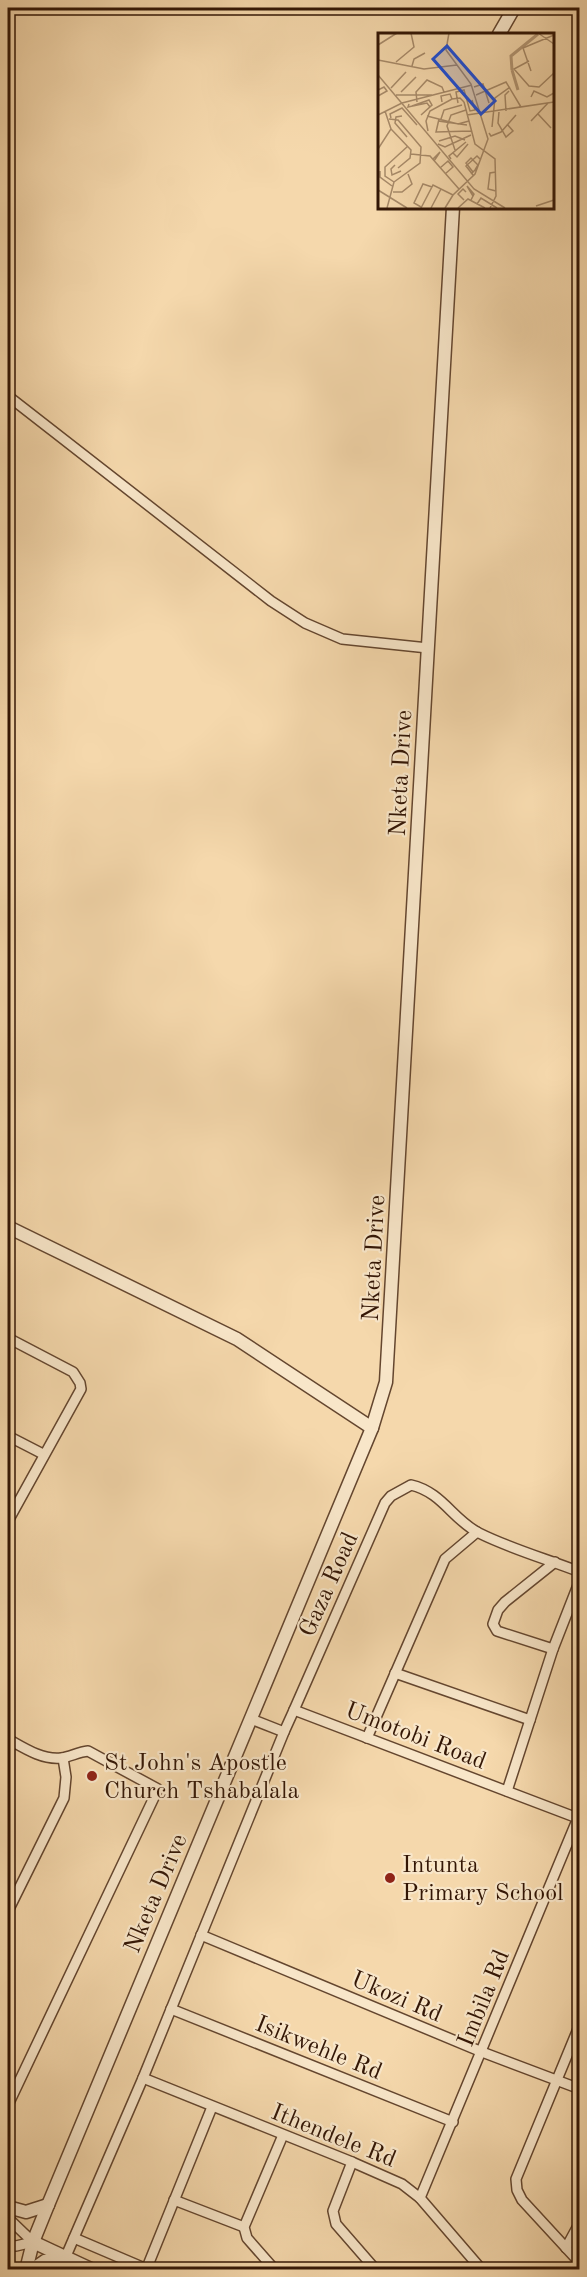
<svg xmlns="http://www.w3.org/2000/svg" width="587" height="2277" viewBox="0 0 587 2277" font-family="'Old Standard TT',serif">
<rect width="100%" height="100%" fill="#f5d8ac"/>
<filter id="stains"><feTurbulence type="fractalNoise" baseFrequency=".00333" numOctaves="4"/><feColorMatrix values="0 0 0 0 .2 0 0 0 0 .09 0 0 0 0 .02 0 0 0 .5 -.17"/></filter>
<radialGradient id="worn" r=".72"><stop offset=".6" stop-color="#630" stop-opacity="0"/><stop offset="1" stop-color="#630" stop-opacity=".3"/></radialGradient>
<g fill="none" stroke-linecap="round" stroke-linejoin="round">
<defs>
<g id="minor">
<polyline points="8,396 271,601 305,623 342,639 428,648"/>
<polyline points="8,1338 73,1372 80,1383 81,1389 8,1521"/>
<polyline points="8,1436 43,1454"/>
<polyline points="553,1649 497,1631 493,1624 498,1610 505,1602 555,1562"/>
<polyline points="395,1673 530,1720"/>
<path d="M294 1710 385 1503 391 1496 411 1485C442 1492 453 1520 479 1533 511 1549 547 1559 580 1572"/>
<polyline points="251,1719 284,1732 294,1710 580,1819"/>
<polyline points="367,1738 445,1559 477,1532"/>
<path d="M8 1739C24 1748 42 1760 61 1758 70 1757 78 1752 88 1751L158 1789 8 2105"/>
<polyline points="507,1791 553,1649 580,1580"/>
<polyline points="8,1911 64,1798 66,1777 63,1758"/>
<polyline points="201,1935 482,2052 580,2089"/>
<polyline points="171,2009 453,2122"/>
<polyline points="580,2024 516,2179 517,2190 522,2200 580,2263"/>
<polyline points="143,2078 352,2162 402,2184 420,2198 482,2270"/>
<polyline points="352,2162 333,2211 336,2224 376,2270"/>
<polyline points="420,2198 580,1813"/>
<polyline points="174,2200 244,2227"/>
<polyline points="8,2218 33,2242"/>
<polyline points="74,2238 149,2270"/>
<polyline points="8,2245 16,2246 33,2242"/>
<polyline points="566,2248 580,2222"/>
<polyline points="60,2270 143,2078 284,1732"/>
<polyline points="146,2270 212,2107"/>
<polyline points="275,2270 247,2238 244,2227 283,2135"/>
</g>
<g id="tertiary">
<polyline points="499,34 514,8"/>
<polyline points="8,1227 237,1339 372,1428"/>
<polyline points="8,2207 26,2212 48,2205"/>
<polyline points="33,2242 93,2270"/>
<polyline points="8,2268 8,2270"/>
<polyline points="26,2270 33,2242 48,2205 372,1428 386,1382 453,207"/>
<polyline points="32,2270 45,2261 65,2257"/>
</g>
</defs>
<use href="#minor" stroke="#64462f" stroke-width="12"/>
<use href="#tertiary" stroke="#64462f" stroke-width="15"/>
<use href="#minor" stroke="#f8e6c9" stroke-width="9"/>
<use href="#tertiary" stroke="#f8e6c9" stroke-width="12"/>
</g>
<g fill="#8f2418" stroke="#f8e6c9" stroke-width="2">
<circle cx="92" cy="1776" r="6"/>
<circle cx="390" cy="1878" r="6"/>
</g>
<g text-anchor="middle" stroke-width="4.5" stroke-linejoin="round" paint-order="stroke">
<g font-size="24" fill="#331605" stroke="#f8e6c9">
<text transform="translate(400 773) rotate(-87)" y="8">Nketa Drive</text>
<text transform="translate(373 1258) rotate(-87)" y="8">Nketa Drive</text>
<text transform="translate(328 1584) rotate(-66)" y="8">Gaza Road</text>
<text transform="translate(416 1735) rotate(21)" y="8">Umotobi Road</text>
<text transform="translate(155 1893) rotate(-67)" y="8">Nketa Drive</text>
<text transform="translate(397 1996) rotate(23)" y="8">Ukozi Rd</text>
<text transform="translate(483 1998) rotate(-68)" y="8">Imbila Rd</text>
<text transform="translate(319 2047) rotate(22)" y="8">Isikwehle Rd</text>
<text transform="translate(334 2135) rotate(22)" y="8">Ithendele Rd</text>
</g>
<g font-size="24" fill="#331605" stroke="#f8e6c9" text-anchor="start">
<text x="104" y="1770">St John's Apostle<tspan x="104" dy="28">Church Tshabalala</tspan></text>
<text x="402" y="1872">Intunta<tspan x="402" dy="28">Primary School</tspan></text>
</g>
</g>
<g transform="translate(378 33)">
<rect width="176" height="176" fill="#f5d8ac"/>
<path fill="none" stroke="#b39673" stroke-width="3" d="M134 37 133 23 160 1M134 37 140 57"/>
<path fill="none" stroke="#a78a69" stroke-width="1.5" d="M160 0 176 11M0 12 19 0M0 27 46 36 79 32M151 28 136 36 151 53 161 54 176 40M18 29 36 14 33 0M34 33 36 26 47 20M153 38 145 15 176 2M0 42 96 156 127 175M96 54 105 51 111 70M13 55 28 39M0 57 6 54 9 58 0 63M23 59 38 44M18 62H54M98 62 128 49 143 74M153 64 156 58 169 64 176 60M39 69 38 59 49 47 64 54 66 59M64 69 63 63 72 61 74 66M86 69 97 111 117 126 118 163 112 175M80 70 78 59 86 57 92 78 97 77 94 67M31 71 30 74 49 70 52 74M34 73 51 67 54 72 43 82M128 78 127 62 131 58M121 79 120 90 128 104 135 98 129 91M160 81 173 95M0 82 24 70 94 52M89 82 176 69M24 83 18 84 17 90 29 104M49 83 80 91 91 88M13 85 12 81 24 75 39 92M11 86 20 87 43 114 42 130 16 149M61 86 58 99 93 98M63 86 66 77 84 72M60 88 89 92M153 88 170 70M114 94 117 65 132 54M13 96 33 117 32 125 20 135M50 98 48 88 52 78 74 66 82 65 86 69M111 100 113 103 123 99 138 82M61 108 77 103 87 107M60 111 67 114 93 102M0 116 13 96 7 78M77 117 69 93 73 82 88 77M75 120 79 124 90 111M33 121 52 123 81 156M55 126 62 119 56 128M73 126 71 123 88 109M17 132 13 136 14 142 23 138M62 135 70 128 75 134 67 141M2 138V144L14 153M118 139 112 140 110 156 118 158M93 141 97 137 100 132 93 125 88 130 95 139M95 142 88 133 99 123 103 127M16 149 7 143V134L30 113M0 157 29 175M15 159H24L34 151 30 141M86 167 80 161 85 156 88 159M93 167 96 161 89 153 95 163M99 171 103 165 119 175M158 173 176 167M43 174 36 170 45 151 54 154M9 175 16 149M43 175 55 152 75 162M53 175 63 156M67 175 75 162 97 141 110 106 93 51 68 17 71 0M80 175 90 166 107 175"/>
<path fill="#1d4ed8" fill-opacity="0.15" stroke="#1d4ed8" stroke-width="3" d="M69 13 117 68 103 81 55 26Z"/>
<rect width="176" height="176" fill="none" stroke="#331605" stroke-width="3"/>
</g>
<rect width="587" height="2277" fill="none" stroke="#f5d8ac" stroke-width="30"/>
<rect x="9" y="9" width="569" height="2259" fill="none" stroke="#331605" stroke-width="3"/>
<rect x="15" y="15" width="557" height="2247" fill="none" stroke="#331605" stroke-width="1.5"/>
<rect width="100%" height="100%" filter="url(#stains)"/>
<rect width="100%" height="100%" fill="url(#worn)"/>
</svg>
